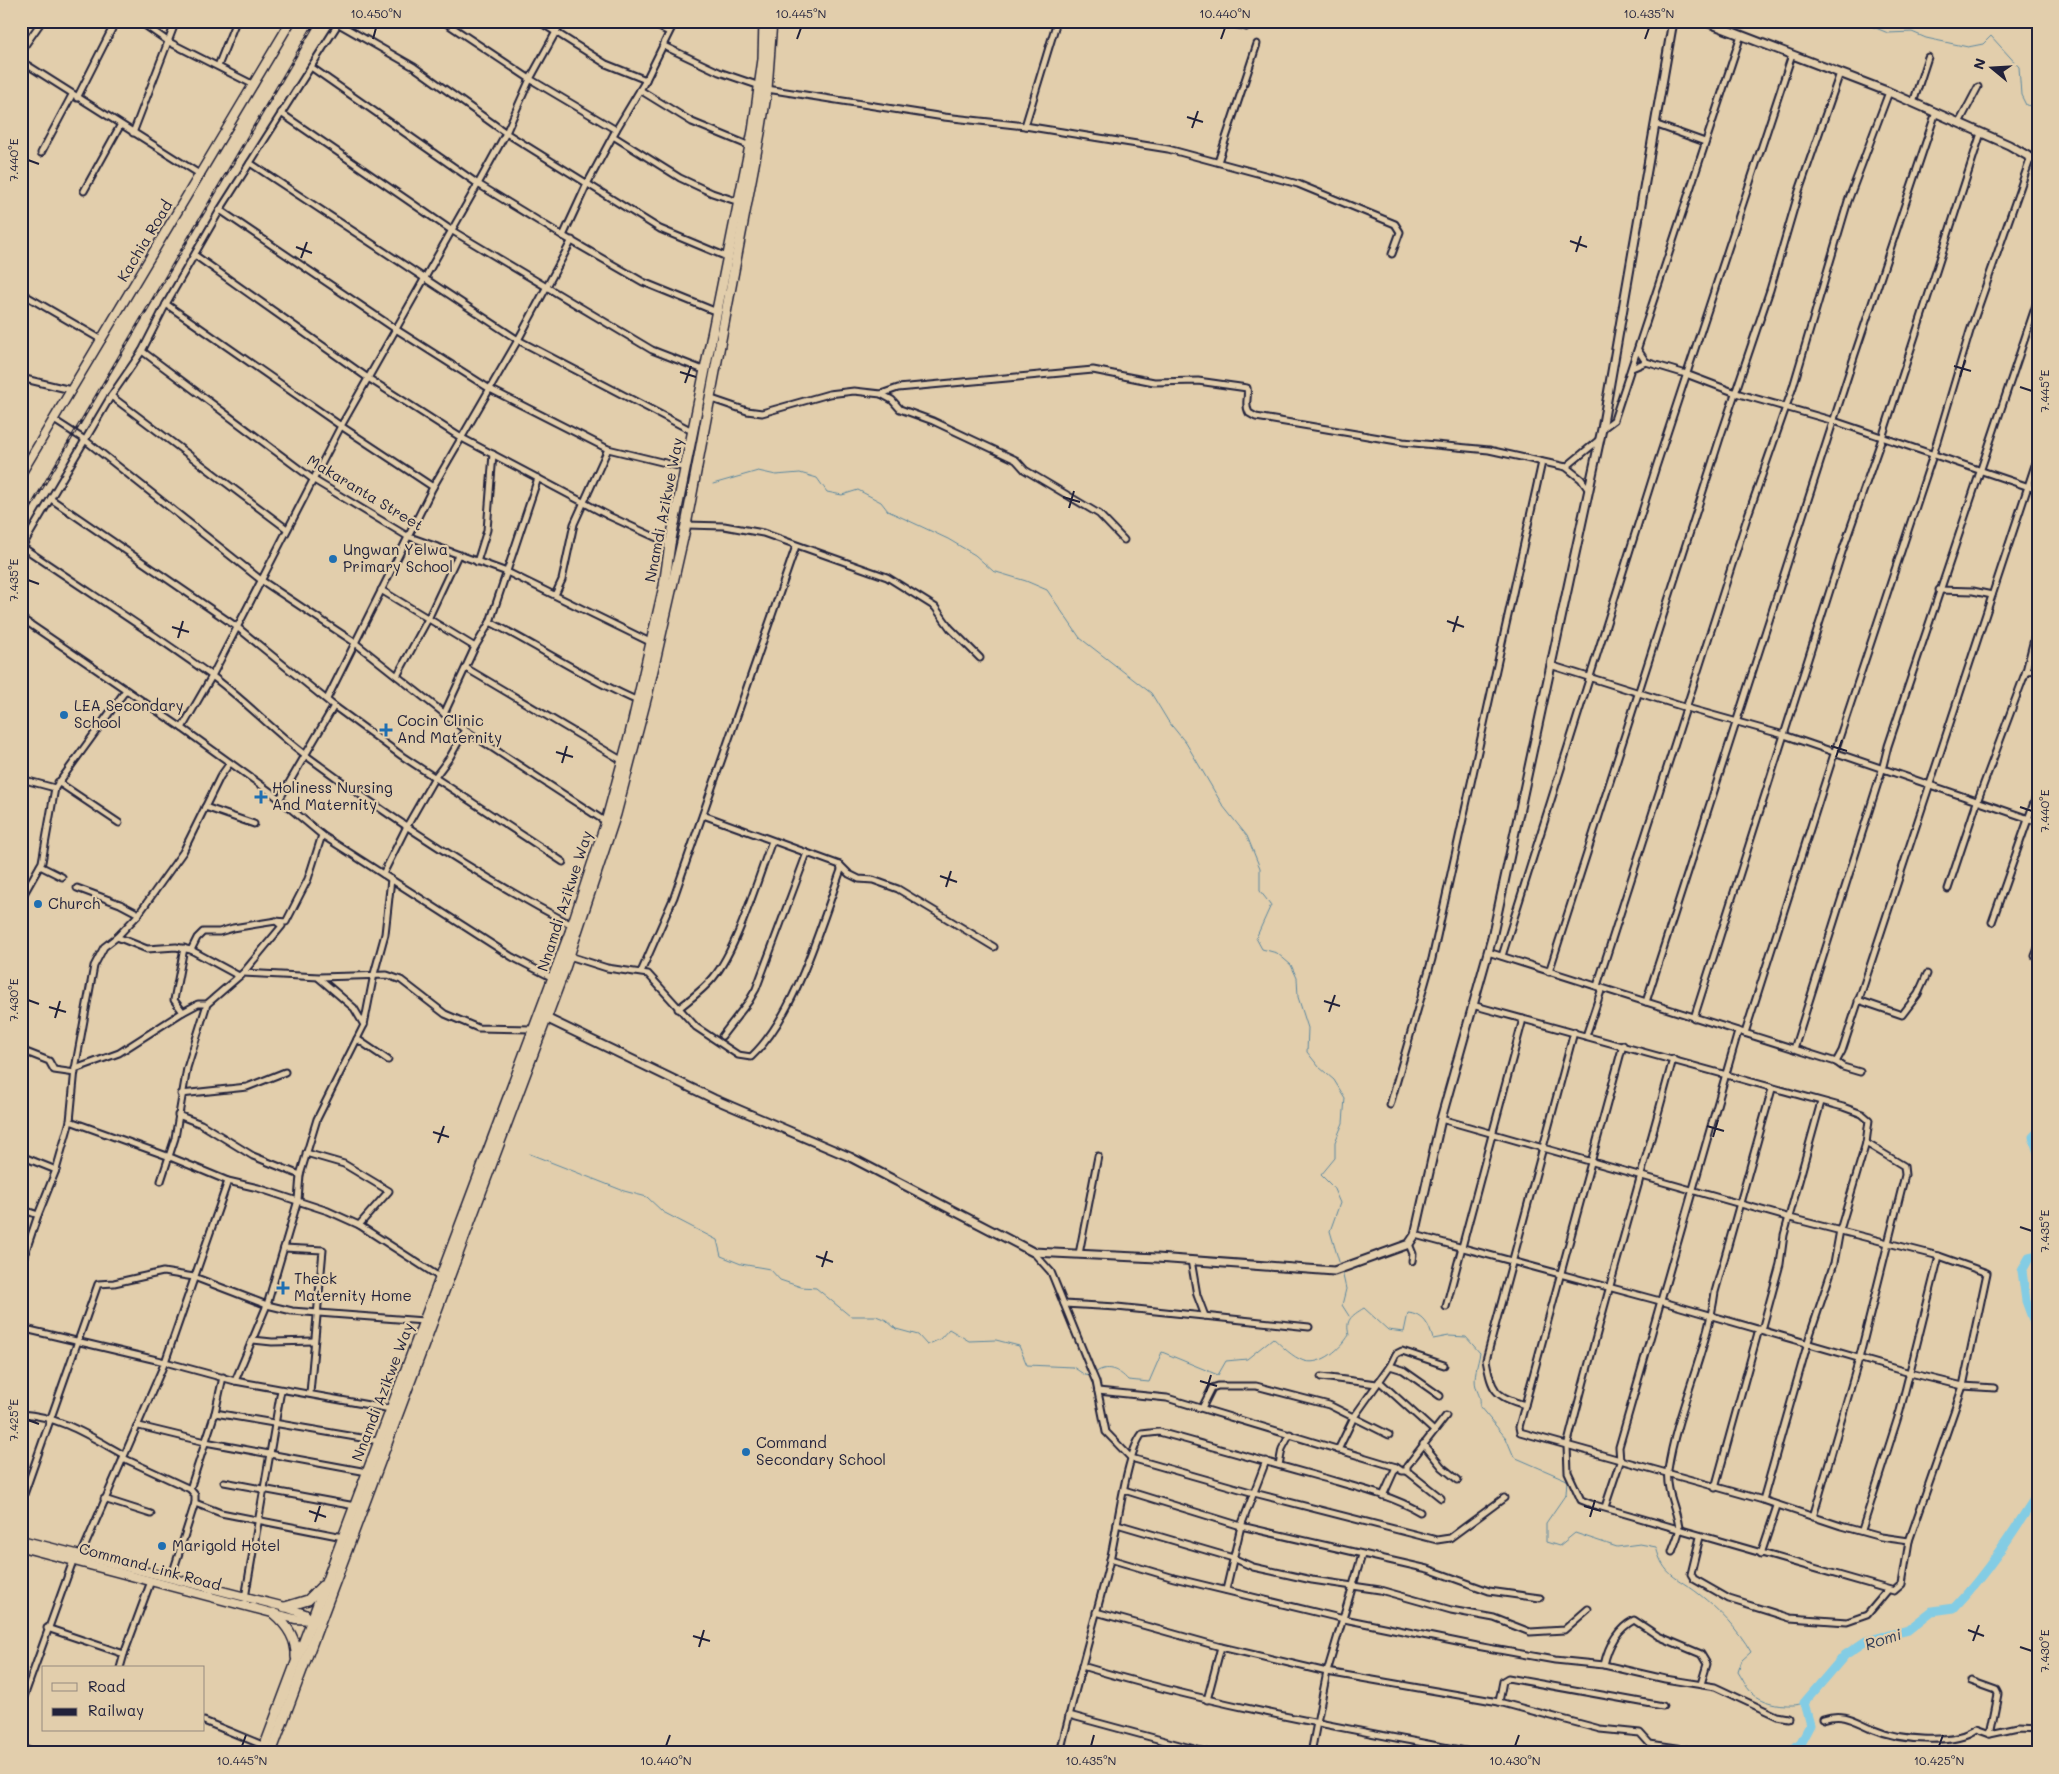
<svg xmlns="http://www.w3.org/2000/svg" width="2059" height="1774" viewBox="0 0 2059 1774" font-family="Mali,sans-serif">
<rect width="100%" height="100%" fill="#e2ceac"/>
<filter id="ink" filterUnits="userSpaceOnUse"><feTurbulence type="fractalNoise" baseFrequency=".02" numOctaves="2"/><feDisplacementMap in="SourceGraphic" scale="10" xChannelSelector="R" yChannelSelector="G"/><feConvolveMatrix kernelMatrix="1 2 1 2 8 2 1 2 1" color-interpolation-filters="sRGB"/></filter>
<g filter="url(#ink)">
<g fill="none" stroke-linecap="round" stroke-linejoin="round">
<g stroke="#5c88a0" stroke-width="1">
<polyline points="1859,21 1888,33 1912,32 1926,38 1968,47 1983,44 1991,36 2019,67 2021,95 2026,105 2038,107"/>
<polyline points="713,484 758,471 776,475 800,473 817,478 827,492 842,495 858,490 881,502 888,511 948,539 975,555 993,571 1026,581 1047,590 1080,638 1151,693 1168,721 1186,743 1223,806 1247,836 1260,868 1260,891 1271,905 1256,938 1262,949 1277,953 1291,965 1297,978 1298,997 1308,1028 1307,1052 1319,1067 1334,1080 1345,1098 1343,1123 1335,1142 1335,1158 1321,1175 1333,1187 1340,1203 1330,1231 1340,1265"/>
<polyline points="530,1154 624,1191 647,1197 663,1212 717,1240 721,1256 741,1264 770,1269 780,1280 801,1287 816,1288 850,1316 876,1316 886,1320 896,1329 918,1335 927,1345 940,1339 949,1329 969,1341 996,1340 1019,1346 1027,1365 1073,1367 1085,1375 1091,1376"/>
<polyline points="1342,1271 1346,1289 1342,1305 1349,1316"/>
<path d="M1094 1374C1106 1363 1119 1370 1128 1380L1149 1382 1162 1352 1218 1375 1226 1361 1247 1359 1273 1338C1282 1346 1292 1357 1304 1361 1322 1366 1341 1348 1349 1335 1345 1320 1351 1316 1364 1308L1388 1330 1404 1332 1408 1313C1424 1314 1429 1325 1433 1339L1449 1336 1466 1337 1480 1353C1478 1364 1473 1377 1476 1387 1479 1397 1481 1396 1480 1407L1506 1438 1514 1457 1567 1480 1566 1494 1546 1523V1542L1559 1546 1575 1533 1617 1547 1640 1544 1656 1547C1664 1577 1676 1576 1699 1594 1719 1610 1738 1629 1751 1652L1742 1660 1738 1672C1742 1678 1746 1687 1751 1692 1763 1704 1789 1708 1804 1703"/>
</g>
<g stroke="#83cce4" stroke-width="9">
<polyline points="2038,1132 2033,1137 2038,1153"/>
<polyline points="2038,1256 2029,1258 2022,1271 2026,1301 2038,1334"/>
<path d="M1789 1753 1801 1742 1810 1725 1804 1703 1845 1655 1866 1641 1908 1630 1932 1611 1954 1608C1987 1573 2012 1534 2038 1493"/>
</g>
<defs>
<g id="street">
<polyline points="139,21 169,42 254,85"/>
<polyline points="443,21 530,79 616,130"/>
<polyline points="538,21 606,64 646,80"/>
<polyline points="647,21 669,32"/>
<polyline points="753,21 764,23"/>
<path d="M1206 21C1221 27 1233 21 1246 27"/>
<polyline points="339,24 414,67 506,133 660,229 727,257"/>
<polyline points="664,46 719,72 760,86"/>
<polyline points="21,51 42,21"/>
<polyline points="21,61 201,175"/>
<polyline points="218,66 236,21"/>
<polyline points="311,67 478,184 563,236 643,282 717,312"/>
<polyline points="767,89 944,117 1025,126 1168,149 1298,184 1395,224 1400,232 1392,254"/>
<polyline points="640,90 692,122 750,146"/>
<polyline points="77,98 116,21"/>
<polyline points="1913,103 1928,57"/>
<polyline points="281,113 451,230 652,350 706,371"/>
<polyline points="1959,123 1978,87"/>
<polyline points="1657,125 1705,142"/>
<polyline points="1025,126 1057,21"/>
<polyline points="133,133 176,21"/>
<polyline points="613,136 680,178 712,193 739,202"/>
<polyline points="41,153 72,95"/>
<polyline points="1218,162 1257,44"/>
<polyline points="250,163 518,340 694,432"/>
<polyline points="84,191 120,126"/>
<polyline points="220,210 394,328 490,389 608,449 686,468"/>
<polyline points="563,236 587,184 616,130 646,80 675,21"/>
<polyline points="196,256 368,378 460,437 609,516 670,544"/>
<polyline points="21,293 102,340"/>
<polyline points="166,304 341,426 433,487"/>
<polyline points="1638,350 1646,362"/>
<polyline points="142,351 314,480 407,536 507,572 652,643"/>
<polyline points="1632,368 1646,362 1686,374 1736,393 1834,421 2038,490"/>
<polyline points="21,378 71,390"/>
<polyline points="881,394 892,400 900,409 933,421 1016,460 1025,470 1099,514 1124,540"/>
<polyline points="111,396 287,529"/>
<path d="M709 398 747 411 762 413 829 394 854 391 881 394 898 388 1093 370 1154 382 1198 381 1247 388C1249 398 1244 404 1249 413L1256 417 1403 442 1489 450 1566 467 1581 479 1588 489"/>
<polyline points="54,420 85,440 261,580 354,642 465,730 606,822"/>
<polyline points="1602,429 1614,420 1741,35"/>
<polyline points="1566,467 1600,439"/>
<polyline points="51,499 237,627 334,706 402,756 563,862"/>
<polyline points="686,525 724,526 763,533 887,577 935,607 950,628 980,658"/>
<path d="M21 546C85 590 150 631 212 676 246 701 274 732 308 757 392 819 480 877 572 925"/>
<polyline points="22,547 111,396 142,351 166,304 220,210 340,21"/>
<polyline points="477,562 487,530 493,454"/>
<polyline points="381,590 475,647"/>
<polyline points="1939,590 1973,591 1992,595"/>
<polyline points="555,595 562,580 574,524 608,449"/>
<polyline points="21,618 182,728 272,793 322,835 512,957 553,978"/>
<path d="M490 622C540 647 586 679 638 701"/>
<polyline points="1550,665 1687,708 1784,735 2038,822"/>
<polyline points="466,668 623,761"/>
<polyline points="2026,671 2038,670"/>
<polyline points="397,676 428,619 458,555"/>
<polyline points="327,699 433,487 518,340 572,240"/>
<polyline points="444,714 475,647 490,622 538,478"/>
<polyline points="182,728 212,676 341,426 478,184 506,133 530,79 562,21"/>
<polyline points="21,779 55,788"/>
<polyline points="58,782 119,823"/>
<polyline points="279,800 334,706"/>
<polyline points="205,807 254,824"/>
<polyline points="703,815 840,865 849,874 859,879 873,880 898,889 994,947"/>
<polyline points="40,866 62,877"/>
<polyline points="383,874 407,826 435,777 450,757 465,730"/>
<polyline points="77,888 120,904 139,914"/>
<polyline points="1948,889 1977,802 2026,671 2038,623"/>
<polyline points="21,899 42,862 55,788 126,690"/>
<polyline points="1992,922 2038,791"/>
<polyline points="117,937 147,949 176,947 191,950 239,976"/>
<polyline points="2038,948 2035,956 2038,957"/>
<polyline points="191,950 197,938 203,932 219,932 233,928 276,921"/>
<polyline points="1488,952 1836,1062 1843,1067 1860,1072"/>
<path d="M569 956 607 968 648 974 696 1027 738 1055 751 1057C795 1016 820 927 841 870L840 865"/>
<polyline points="1502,956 1656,467 1792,55"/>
<polyline points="641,972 674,897 796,546"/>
<polyline points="1549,972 1720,438 1770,290 1799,191 1840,73"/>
<polyline points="243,973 319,977 387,975 401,980 445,1014 478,1028 534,1029"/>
<polyline points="319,978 354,1008 364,1025"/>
<polyline points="1597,986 1747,518 1793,387 1848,201 1889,92"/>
<polyline points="1858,1000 1902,1015 1918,994 1927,974"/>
<polyline points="1646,1002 1855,354 1936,112"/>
<polyline points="1472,1005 1843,1107 1862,1114 1869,1120 1866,1143 1840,1230 1834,1263 1810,1335 1763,1500"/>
<path d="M678 1009C690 999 703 990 713 978 738 947 757 880 772 841"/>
<polyline points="183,1012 174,1000 184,948"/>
<polyline points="1694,1018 1843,549 1882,438 1981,133"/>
<polyline points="1745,1033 1834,754 1933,455 1970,331 2031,157"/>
<polyline points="722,1036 749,1001 756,989 807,853"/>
<polyline points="1586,1036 1602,988"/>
<polyline points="357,1039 388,1060"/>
<polyline points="1623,1045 1519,1427 1520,1432 1763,1500 1841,1526 1881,1537 1909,1541"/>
<polyline points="1794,1049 1882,770 1888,746 2038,299"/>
<polyline points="21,1050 49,1061 54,1070 75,1073"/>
<polyline points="1836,1062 1842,1051 2038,456"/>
<polyline points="75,1069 119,1053 183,1012 198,1004 207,1004 243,973 282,926 276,921 286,922 308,879 322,835"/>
<polyline points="181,1094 247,1087 285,1072"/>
<polyline points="1390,1105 1432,959 1542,462"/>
<polyline points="178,1115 201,1124 253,1156 300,1175"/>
<path d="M1441 1119 1790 1218 1939 1256 1987 1273 1963 1386 1909 1541 1902 1584 1894 1591 1591 1504 1581 1500 1568 1472 1567 1446C1600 1317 1638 1188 1673 1059"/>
<polyline points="70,1121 170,1157 228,1181 258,1188 328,1211 359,1225 441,1278"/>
<polyline points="306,1153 344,1164 389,1191 359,1225"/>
<polyline points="21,1156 56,1170"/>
<polyline points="161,1181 175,1138 187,1068 207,1004"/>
<polyline points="21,1209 38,1215"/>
<polyline points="1415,1235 1660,1301 1910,1373 1963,1386 1995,1388"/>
<polyline points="1409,1244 1413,1254 1412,1261"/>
<polyline points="284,1248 323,1250 310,1393"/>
<polyline points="1033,1252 1051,1272 1090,1368 1096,1382 1106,1432 1131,1458 1254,1493 1437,1540 1450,1538 1504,1498"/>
<polyline points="1079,1254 1098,1156"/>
<polyline points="1191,1260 1197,1295 1205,1316"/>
<polyline points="21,1265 38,1215 56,1170 70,1121 75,1069 94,966 104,947 117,937 138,915 183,852 220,777 230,763"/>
<polyline points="1064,1304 1117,1307 1309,1327"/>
<polyline points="1446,1307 1523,1019"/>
<polyline points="21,1328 165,1362 235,1381 391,1409"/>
<polyline points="1762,1330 1780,1264 1784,1235 1821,1102"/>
<polyline points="253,1340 272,1342 314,1341"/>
<polyline points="1390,1366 1396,1354 1402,1351 1444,1365"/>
<polyline points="1321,1377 1377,1384"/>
<polyline points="235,1381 267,1305 298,1200 300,1175 317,1119 364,1025 374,974 385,934 391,879"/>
<polyline points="1379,1381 1434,1431"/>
<polyline points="1098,1391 1167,1398 1396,1467 1402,1471 1407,1471 1407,1466 1446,1416"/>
<path d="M1525 1405C1494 1396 1492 1391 1486 1360L1574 1032"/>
<polyline points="1202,1408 1212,1388 1218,1386 1256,1386 1329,1405 1389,1435"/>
<polyline points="215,1413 379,1441"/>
<path d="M21 1414C60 1416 91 1437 124 1455"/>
<polyline points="139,1426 205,1442 367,1472"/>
<polyline points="1423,1444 1442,1467 1458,1480"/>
<polyline points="1338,1450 1354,1417 1390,1366 1403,1370 1440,1396"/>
<polyline points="123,1458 190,1489 195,1495 195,1503 171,1578"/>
<polyline points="1279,1465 1282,1449 1290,1434"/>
<polyline points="1407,1471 1441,1498"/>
<polyline points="224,1482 355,1506"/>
<polyline points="1715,1488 1759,1329"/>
<polyline points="190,1489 215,1413 223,1377"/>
<polyline points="1124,1490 1241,1526 1428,1569 1489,1591 1540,1598"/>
<polyline points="1383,1496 1396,1467"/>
<polyline points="104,1499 151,1514"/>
<polyline points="21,1503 98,1284 114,1283 163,1272 194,1277 267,1305 292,1311 424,1321"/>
<polyline points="195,1503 221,1513 343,1537"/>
<polyline points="1605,1507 1620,1462 1619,1447 1738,1032"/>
<polyline points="1813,1517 1859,1359 1905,1175 1904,1166 1866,1143"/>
<polyline points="1117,1524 1233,1558 1253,1567 1312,1580 1380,1590 1451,1610 1494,1618 1530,1632 1564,1630 1588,1609"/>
<polyline points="1862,1530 1900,1411 1939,1256"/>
<polyline points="1700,1537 1691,1574 1694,1579 1729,1599 1790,1618 1847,1622 1867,1615 1888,1590"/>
<path d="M1672 1552C1674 1545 1679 1536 1679 1530 1679 1513 1665 1492 1668 1470 1677 1409 1707 1353 1715 1292L1772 1089"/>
<polyline points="1761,1554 1777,1506"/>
<polyline points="81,1555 165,1362 228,1181"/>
<polyline points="1110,1559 1174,1578 1344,1619 1477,1646 1555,1660 1604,1665 1665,1679 1715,1687 1777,1716 1788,1718"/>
<polyline points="1226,1590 1241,1526 1266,1461"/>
<polyline points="245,1598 281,1390"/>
<polyline points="1096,1612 1221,1647 1327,1672 1499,1702 1600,1729 1640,1733 1650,1744 1710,1753"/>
<polyline points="47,1628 124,1654 151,1581"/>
<path d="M1604 1665C1608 1647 1617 1629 1634 1620L1658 1636 1701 1654 1707 1664 1701 1684"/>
<path d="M1082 1666C1211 1705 1344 1728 1476 1753"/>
<polyline points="120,1668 124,1654"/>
<polyline points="1971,1681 1996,1690 1998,1694 1990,1734"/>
<polyline points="1207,1700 1221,1647"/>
<polyline points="1499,1702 1503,1681 1508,1678 1663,1706"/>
<polyline points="21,1705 73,1561"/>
<polyline points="1069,1715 1209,1753"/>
<path d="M1823 1719C1844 1712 1855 1721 1874 1729 1899 1740 1954 1745 1976 1729L1990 1734 2018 1728 2038 1729"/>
<polyline points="204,1721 265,1746"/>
<polyline points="21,1747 34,1753"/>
<path d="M1060 1753C1075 1688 1094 1624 1110 1560 1117 1531 1126 1454 1142 1434L1159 1432C1211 1446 1264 1461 1317 1476 1351 1486 1389 1494 1420 1512"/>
<polyline points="1311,1753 1327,1672 1362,1555"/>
<polyline points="2035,1753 2038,1746"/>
</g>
<g id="secondary">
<polyline points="1704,21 1889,92 2009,145 2038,162"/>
<polyline points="546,1018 714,1099 850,1157 1033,1252 1157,1258 1334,1271 1409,1244 1415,1235 1441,1119 1492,938 1602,429 1673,21"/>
</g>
<g id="primary">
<polyline points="21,474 291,21"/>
<polyline points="21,1540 285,1607 305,1614 312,1622"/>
<polyline points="21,1547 295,1619 312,1620 315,1617"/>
</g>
<g id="highway">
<polyline points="285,1607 308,1600 322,1586"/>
<path d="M273 1613C286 1624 297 1639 296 1657"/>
<polyline points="262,1753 570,932 606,822 630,734 664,586 670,544 753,131 763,59 764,21"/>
<polyline points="271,1753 564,971 616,814 648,692 686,525 760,133 767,89 772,21"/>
</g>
</defs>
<use href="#street" stroke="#22223b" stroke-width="9"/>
<use href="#secondary" stroke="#22223b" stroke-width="11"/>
<use href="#primary" stroke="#22223b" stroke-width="11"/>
<use href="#highway" stroke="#22223b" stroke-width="12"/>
<use href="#street" stroke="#e2ceac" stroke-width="5"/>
<use href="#secondary" stroke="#e2ceac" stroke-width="7"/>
<use href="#primary" stroke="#e2ceac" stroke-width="8"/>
<use href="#highway" stroke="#e2ceac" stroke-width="9"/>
<defs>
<polyline id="rail" points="21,524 316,21"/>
</defs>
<use href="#rail" stroke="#22223b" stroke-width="3"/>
<use href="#rail" stroke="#e2ceac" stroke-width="1" stroke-dasharray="4" stroke-linecap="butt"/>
</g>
</g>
<path fill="none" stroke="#22223b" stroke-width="2" d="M373 39 376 28M797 39 801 28M1221 39 1225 28M1645 39 1649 28M1187 117 1203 122M1192 128 1198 111M28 160 39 164M1570 241 1587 247M296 247 312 253M1576 252 1581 236M301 258 307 242M1954 366 1971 371M680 372 696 377M1960 377 1965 360M685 383 691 366M2020 387 2032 391M1063 497 1080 502M1069 508 1074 491M28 580 39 584M1447 621 1464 627M172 627 189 632M1453 632 1458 616M178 638 183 621M1831 746 1847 751M556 752 573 757M1836 757 1842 740M562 763 567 746M2020 807 2032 811M940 876 957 882M946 887 951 871M28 1000 39 1004M1324 1001 1340 1006M49 1007 66 1012M1329 1012 1335 995M55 1018 60 1001M1707 1126 1724 1131M433 1132 449 1137M1713 1137 1718 1120M438 1143 444 1126M2020 1227 2032 1231M816 1256 833 1262M822 1267 827 1251M1200 1381 1217 1386M1206 1392 1211 1375M28 1420 39 1424M1584 1506 1601 1511M309 1511 326 1517M1590 1517 1595 1500M315 1522 320 1506M1968 1630 1984 1636M693 1636 710 1641M1973 1641 1979 1625M699 1647 704 1630M2020 1647 2032 1651M242 1746 246 1735M666 1746 670 1735M1091 1746 1094 1735M1515 1746 1519 1735M1939 1746 1943 1735"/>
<g fill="#1f6fb2" stroke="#e2ceac" stroke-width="2">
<circle cx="333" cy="559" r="5"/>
<circle cx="64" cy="715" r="5"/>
<path d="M383.5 722.5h5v5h5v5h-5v5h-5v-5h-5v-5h5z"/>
<path d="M258.5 789.5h5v5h5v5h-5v5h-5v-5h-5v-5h5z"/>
<circle cx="38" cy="904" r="5"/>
<path d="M280.5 1280.5h5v5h5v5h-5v5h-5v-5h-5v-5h5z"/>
<circle cx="746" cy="1452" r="5"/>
<circle cx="162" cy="1546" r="5"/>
</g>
<g text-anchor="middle" stroke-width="4.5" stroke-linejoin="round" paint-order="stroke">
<g font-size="15" fill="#22223b" stroke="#e2ceac">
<text transform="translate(145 241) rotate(-59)" y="5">Kachia Road</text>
<text transform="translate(365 493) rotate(31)" y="5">Makaranta Street</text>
<text transform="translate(664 510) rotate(-79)" y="5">Nnamdi Azikwe Way</text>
<text transform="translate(565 901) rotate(-72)" y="5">Nnamdi Azikwe Way</text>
<text transform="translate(383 1392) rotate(-69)" y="5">Nnamdi Azikwe Way</text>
<text transform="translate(150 1567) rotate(15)" y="5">Command Link Road</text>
</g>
<g font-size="15" fill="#22223b" stroke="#e2ceac" text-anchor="start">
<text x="343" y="555">Ungwan Yelwa<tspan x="343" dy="17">Primary School</tspan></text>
<text x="74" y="711">LEA Secondary<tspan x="74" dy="17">School</tspan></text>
<text x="397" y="726">Cocin Clinic<tspan x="397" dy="17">And Maternity</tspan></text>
<text x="272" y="793">Holiness Nursing<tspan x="272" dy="17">And Maternity</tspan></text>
<text x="48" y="909">Church</text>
<text x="294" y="1284">Theck<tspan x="294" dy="17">Maternity Home</tspan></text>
<text x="756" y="1448">Command<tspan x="756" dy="17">Secondary School</tspan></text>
<text x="172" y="1551">Marigold Hotel</text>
</g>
<g font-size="16" font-style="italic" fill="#313c54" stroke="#e2ceac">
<text transform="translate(1883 1639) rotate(-18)" y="6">Romi</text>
</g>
</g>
<rect width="2059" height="1774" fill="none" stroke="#e2ceac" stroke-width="55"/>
<rect x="42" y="1666" width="162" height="65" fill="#e2ceac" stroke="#95897f"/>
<rect x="52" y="1683" width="25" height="8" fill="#e2ceac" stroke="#95897f"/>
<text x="88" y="1692" font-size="15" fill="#22223b">Road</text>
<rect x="52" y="1708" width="25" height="8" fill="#22223b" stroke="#95897f"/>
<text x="88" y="1716" font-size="15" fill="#22223b">Railway</text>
<g transform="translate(1992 68) rotate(288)" stroke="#e2ceac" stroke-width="4" paint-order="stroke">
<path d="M0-4L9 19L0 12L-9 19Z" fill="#22223b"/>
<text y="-8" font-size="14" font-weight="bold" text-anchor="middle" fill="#22223b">N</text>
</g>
<rect x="28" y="28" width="2004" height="1718" fill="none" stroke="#22223b" stroke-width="2"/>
<g font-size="12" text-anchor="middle" fill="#22223b">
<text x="376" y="18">10.450°N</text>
<text x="801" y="18">10.445°N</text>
<text x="1225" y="18">10.440°N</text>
<text x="1649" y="18">10.435°N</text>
<text transform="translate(14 160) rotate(-90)" y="4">7.440°E</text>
<text transform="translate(2045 391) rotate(-90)" y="4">7.445°E</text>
<text transform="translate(14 580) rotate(-90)" y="4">7.435°E</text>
<text transform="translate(2045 811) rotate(-90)" y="4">7.440°E</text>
<text transform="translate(14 1000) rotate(-90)" y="4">7.430°E</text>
<text transform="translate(2045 1231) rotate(-90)" y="4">7.435°E</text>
<text transform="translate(14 1420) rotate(-90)" y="4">7.425°E</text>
<text transform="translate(2045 1651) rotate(-90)" y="4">7.430°E</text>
<text x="242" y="1765">10.445°N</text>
<text x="666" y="1765">10.440°N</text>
<text x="1091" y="1765">10.435°N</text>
<text x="1515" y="1765">10.430°N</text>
<text x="1939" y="1765">10.425°N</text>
</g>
</svg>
